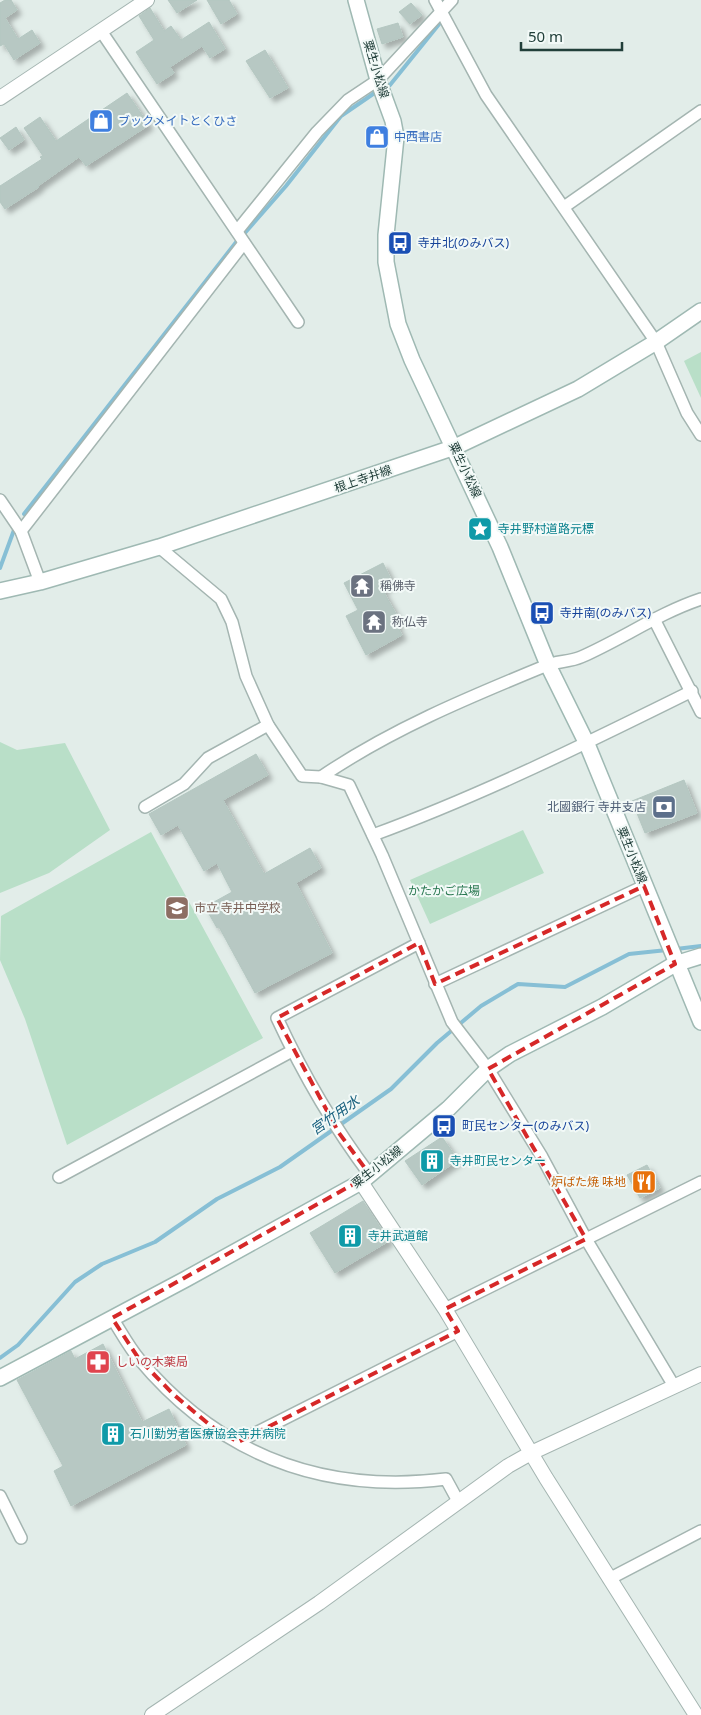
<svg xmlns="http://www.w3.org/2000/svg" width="701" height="1715" viewBox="0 0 701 1715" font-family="'Noto Sans','Noto Sans JP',sans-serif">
<defs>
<filter id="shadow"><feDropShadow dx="4.5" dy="4.5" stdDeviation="2.5" flood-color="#0004"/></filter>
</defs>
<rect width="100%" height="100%" fill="#e2ede9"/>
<g fill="#b9dfc8">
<polygon points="701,352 701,398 684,361"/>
<polygon points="0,742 17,750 65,743 110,830 49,873 0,893"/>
<polygon points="523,830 544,873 430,924 410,880"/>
<polygon points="151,832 263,1038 67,1145 25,1019 0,960 1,916"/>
</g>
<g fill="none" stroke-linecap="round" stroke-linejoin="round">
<g stroke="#87bfd5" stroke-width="4">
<polyline points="390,85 440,23"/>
<polyline points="244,234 286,186 341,116 376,92"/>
<polyline points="24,514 237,241"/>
<polyline points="0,568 14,530"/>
<polyline points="676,949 701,946"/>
<polyline points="0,1358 18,1345 75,1282 102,1264 155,1242 217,1199 280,1167 391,1089 437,1043 481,1006 518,984 565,987 629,954 667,950"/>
</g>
</g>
<g fill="#b7c8c3" stroke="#b4c7c1" filter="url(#shadow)">
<polygon points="5,0 11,0 17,10 5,18 18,39 32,30 40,43 14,60 4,44 0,46 0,3"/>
<polygon points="168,0 197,0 177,13"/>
<polygon points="207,0 229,0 237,14 221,24"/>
<polygon points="411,3 422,15 410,24 399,12"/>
<polygon points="150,8 164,31 171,26 181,40 209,22 225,49 210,58 202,46 170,67 174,73 157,84 136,52 154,40 139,16"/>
<polygon points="398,23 403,37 382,44 377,29"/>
<polygon points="265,50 288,88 270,98 246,61"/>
<polygon points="127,93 149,125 86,166 79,157 38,186 39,187 5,209 0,202 0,186 42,159 40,157 43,156 24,128 40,117 56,141"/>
<polygon points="16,127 24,140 9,150 0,138"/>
<polygon points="383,563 393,583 382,589 400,621 396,624 402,635 366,655 346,616 358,610 344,583"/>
<polygon points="256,754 268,775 223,800 264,874 310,848 321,868 296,883 332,953 255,993 219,927 217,928 205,907 232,892 217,863 204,871 178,825 161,835 149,814"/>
<polygon points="684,780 697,813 645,833 632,801"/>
<polygon points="442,1137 458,1160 422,1185 405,1161"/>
<polygon points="647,1165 660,1188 640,1198 627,1175"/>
<polygon points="363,1201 389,1241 335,1273 310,1233"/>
<polygon points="103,1344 142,1422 169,1409 186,1445 71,1506 54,1471 63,1466 17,1380 71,1351 75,1359"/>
</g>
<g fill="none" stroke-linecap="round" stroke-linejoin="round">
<defs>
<g id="minor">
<polyline points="435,0 486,95 656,342 687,413 701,435"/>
<polyline points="101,31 298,322"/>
<polyline points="564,207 701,111"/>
<polyline points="237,231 317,132 348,100 378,80 452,0"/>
<polyline points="0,500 21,531 40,582"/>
<polyline points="21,531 244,243"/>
<polyline points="159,547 221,599 232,622 246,676 268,725 302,776 321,777 349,785 382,855 452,1022 488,1069 542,1157 586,1239 674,1386"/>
<polyline points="654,619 701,712"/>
<path d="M321 777C390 730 467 698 545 666 556 661 570 662 581 657 622 639 659 613 701 599"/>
<polyline points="145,807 184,784 208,758 268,725"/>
<path d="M373 835C482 795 587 743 692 691"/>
<polyline points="435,984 644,886"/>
<path d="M370 1175C333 1126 303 1074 277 1018L419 943"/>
<polyline points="59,1177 292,1051"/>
<polyline points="445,1309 701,1182"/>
<path d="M112 1318C121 1332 129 1347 139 1359 220 1456 323 1494 446 1479L458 1501"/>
<polyline points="238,1442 458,1331"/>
<polyline points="0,1496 21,1538"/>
<polyline points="609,1579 701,1531"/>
</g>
<g id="tertiary">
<polyline points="0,98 147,0"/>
<polyline points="361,1182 445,1309 546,1478 696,1715"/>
<polyline points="152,1715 319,1603 508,1466 531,1453 701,1374"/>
</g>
<g id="secondary">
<polyline points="356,0 378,80 393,121 396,137 386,235 386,262 398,324 412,360 500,547 548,665 587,744 701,1022"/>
<polyline points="0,591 40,582 159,547 455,447 578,389 656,342 701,311"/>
<polyline points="0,1378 186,1279 361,1182 448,1109 488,1069 510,1054 602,1007 675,964 701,956"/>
</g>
</defs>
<use href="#minor" stroke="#a4b5b1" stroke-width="14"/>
<use href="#tertiary" stroke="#a4b5b1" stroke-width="16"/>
<use href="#secondary" stroke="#9fb9b3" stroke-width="18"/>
<use href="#minor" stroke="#fff" stroke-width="11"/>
<use href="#tertiary" stroke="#fff" stroke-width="14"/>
<use href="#secondary" stroke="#fff" stroke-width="15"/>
</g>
<path fill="none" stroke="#d62828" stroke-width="4" stroke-dasharray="10 6" stroke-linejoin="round" d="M644 886 675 964 488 1069 586 1239 445 1309 458 1331 238 1442 211 1426 173 1394 139 1359 112 1318 370 1175 339 1133 277 1018 419 943 435 984Z"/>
<defs>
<symbol id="shop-square" viewBox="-11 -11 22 22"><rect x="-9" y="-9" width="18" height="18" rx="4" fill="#3f7fe0" stroke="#f2f9f7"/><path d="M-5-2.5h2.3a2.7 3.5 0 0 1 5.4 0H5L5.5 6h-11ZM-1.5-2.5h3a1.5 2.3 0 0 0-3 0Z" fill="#fff"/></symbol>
<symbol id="bus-square" viewBox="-11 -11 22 22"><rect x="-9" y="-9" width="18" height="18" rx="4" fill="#1a4fb4" stroke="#f2f9f7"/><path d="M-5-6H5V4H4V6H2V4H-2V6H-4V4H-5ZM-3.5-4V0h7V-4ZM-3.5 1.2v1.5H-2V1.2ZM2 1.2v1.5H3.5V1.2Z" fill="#fff"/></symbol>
<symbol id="sight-square" viewBox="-11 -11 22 22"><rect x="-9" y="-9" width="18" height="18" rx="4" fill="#0f9aa8" stroke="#f2f9f7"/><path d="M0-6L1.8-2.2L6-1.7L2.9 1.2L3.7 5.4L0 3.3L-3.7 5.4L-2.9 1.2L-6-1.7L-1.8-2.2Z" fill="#fff"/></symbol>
<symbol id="temple-square" viewBox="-11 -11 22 22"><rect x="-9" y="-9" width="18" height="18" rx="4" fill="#6b7280" stroke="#f2f9f7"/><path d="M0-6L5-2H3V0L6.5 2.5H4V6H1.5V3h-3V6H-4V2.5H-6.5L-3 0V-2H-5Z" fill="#fff"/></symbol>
<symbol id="bank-square" viewBox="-11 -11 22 22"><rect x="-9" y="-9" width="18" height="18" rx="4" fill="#5c6f8a" stroke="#f2f9f7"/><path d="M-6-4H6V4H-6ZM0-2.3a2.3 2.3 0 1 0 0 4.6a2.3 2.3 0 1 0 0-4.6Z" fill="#fff"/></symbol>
<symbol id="school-square" viewBox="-11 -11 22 22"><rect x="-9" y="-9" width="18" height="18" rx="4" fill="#8d6e63" stroke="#f2f9f7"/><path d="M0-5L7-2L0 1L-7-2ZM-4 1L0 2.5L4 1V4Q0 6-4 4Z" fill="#fff"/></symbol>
<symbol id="building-square" viewBox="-11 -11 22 22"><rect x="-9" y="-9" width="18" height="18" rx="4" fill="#0f9aa8" stroke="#f2f9f7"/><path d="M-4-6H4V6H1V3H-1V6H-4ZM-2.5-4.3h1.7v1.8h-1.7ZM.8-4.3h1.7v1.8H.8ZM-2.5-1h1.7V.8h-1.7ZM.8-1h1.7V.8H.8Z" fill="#fff"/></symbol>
<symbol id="restaurant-square" viewBox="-11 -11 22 22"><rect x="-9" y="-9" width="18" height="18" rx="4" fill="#e8710a" stroke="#f2f9f7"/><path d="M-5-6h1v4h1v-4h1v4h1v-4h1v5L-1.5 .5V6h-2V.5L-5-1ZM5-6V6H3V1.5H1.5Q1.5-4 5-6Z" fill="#fff"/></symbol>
<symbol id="pharmacy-square" viewBox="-11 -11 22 22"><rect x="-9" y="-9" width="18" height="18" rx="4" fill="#e0444e" stroke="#f2f9f7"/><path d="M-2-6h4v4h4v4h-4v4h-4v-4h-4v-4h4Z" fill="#fff"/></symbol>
</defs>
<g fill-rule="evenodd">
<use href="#shop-square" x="87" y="107" width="28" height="28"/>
<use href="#shop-square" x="363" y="123" width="28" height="28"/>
<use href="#bus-square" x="386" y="229" width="28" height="28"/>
<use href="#sight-square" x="466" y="515" width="28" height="28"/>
<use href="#temple-square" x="348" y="572" width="28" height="28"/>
<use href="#bus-square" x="528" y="599" width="28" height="28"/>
<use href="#temple-square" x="360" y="608" width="28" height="28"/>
<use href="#bank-square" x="650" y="793" width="28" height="28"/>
<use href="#school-square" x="163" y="894" width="28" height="28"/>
<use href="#bus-square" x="430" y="1112" width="28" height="28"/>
<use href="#building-square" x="418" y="1147" width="28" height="28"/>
<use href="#restaurant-square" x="630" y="1168" width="28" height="28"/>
<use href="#building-square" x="336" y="1222" width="28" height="28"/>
<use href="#pharmacy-square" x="84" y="1348" width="28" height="28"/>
<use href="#building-square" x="99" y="1420" width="28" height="28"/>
</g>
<g text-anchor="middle" stroke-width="4" stroke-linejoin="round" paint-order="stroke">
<g font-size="12" fill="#213f3a" stroke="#f2f9f7">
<text transform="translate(376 69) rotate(73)" y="4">粟生小松線</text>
<text transform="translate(465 470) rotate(65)" y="4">粟生小松線</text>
<text transform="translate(363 479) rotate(-19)" y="4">根上寺井線</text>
<text transform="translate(632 855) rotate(68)" y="4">粟生小松線</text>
<text transform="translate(377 1167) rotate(-38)" y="4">粟生小松線</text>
</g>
<g font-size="12" fill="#366cbe" stroke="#f2f9f7" text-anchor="start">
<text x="118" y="125">ブックメイトとくひさ</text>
<text x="394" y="141">中西書店</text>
</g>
<g font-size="12" fill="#164399" stroke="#f2f9f7" text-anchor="start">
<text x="418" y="247">寺井北(のみバス)</text>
<text x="560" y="617">寺井南(のみバス)</text>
<text x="462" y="1130">町民センター(のみバス)</text>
</g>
<g font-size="12" fill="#0d838f" stroke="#f2f9f7" text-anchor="start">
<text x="498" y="533">寺井野村道路元標</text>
<text x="450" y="1165">寺井町民センター</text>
<text x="368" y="1240">寺井武道館</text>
<text x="130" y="1438">石川勤労者医療協会寺井病院</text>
</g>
<g font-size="12" fill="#5b616d" stroke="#f2f9f7" text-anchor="start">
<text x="380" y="590">稱佛寺</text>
<text x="392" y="626">称仏寺</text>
</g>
<g font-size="12" fill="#4e5e75" stroke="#f2f9f7" text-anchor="end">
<text x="646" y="811">北國銀行 寺井支店</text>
</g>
<g font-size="12" fill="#297851" stroke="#f2f9f7">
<text x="444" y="895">かたかご広場</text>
</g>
<g font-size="12" fill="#785e54" stroke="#f2f9f7" text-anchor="start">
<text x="194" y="912">市立 寺井中学校</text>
</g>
<g font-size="12" fill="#c56008" stroke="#f2f9f7" text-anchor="end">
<text x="626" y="1186">炉ばた焼 味地</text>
</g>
<g font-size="12" fill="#be3a42" stroke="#f2f9f7" text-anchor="start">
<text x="116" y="1366">しいの木薬局</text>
</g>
<g font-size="14" font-style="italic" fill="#18607e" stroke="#f2f9f7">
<text transform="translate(335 1115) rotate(-35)" y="5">宮竹用水</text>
</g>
</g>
<path d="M521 42v8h101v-8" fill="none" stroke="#213f3a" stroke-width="2.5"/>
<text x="528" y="42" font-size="15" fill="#213f3a" stroke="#f2f9f7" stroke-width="4" paint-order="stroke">50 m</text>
</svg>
